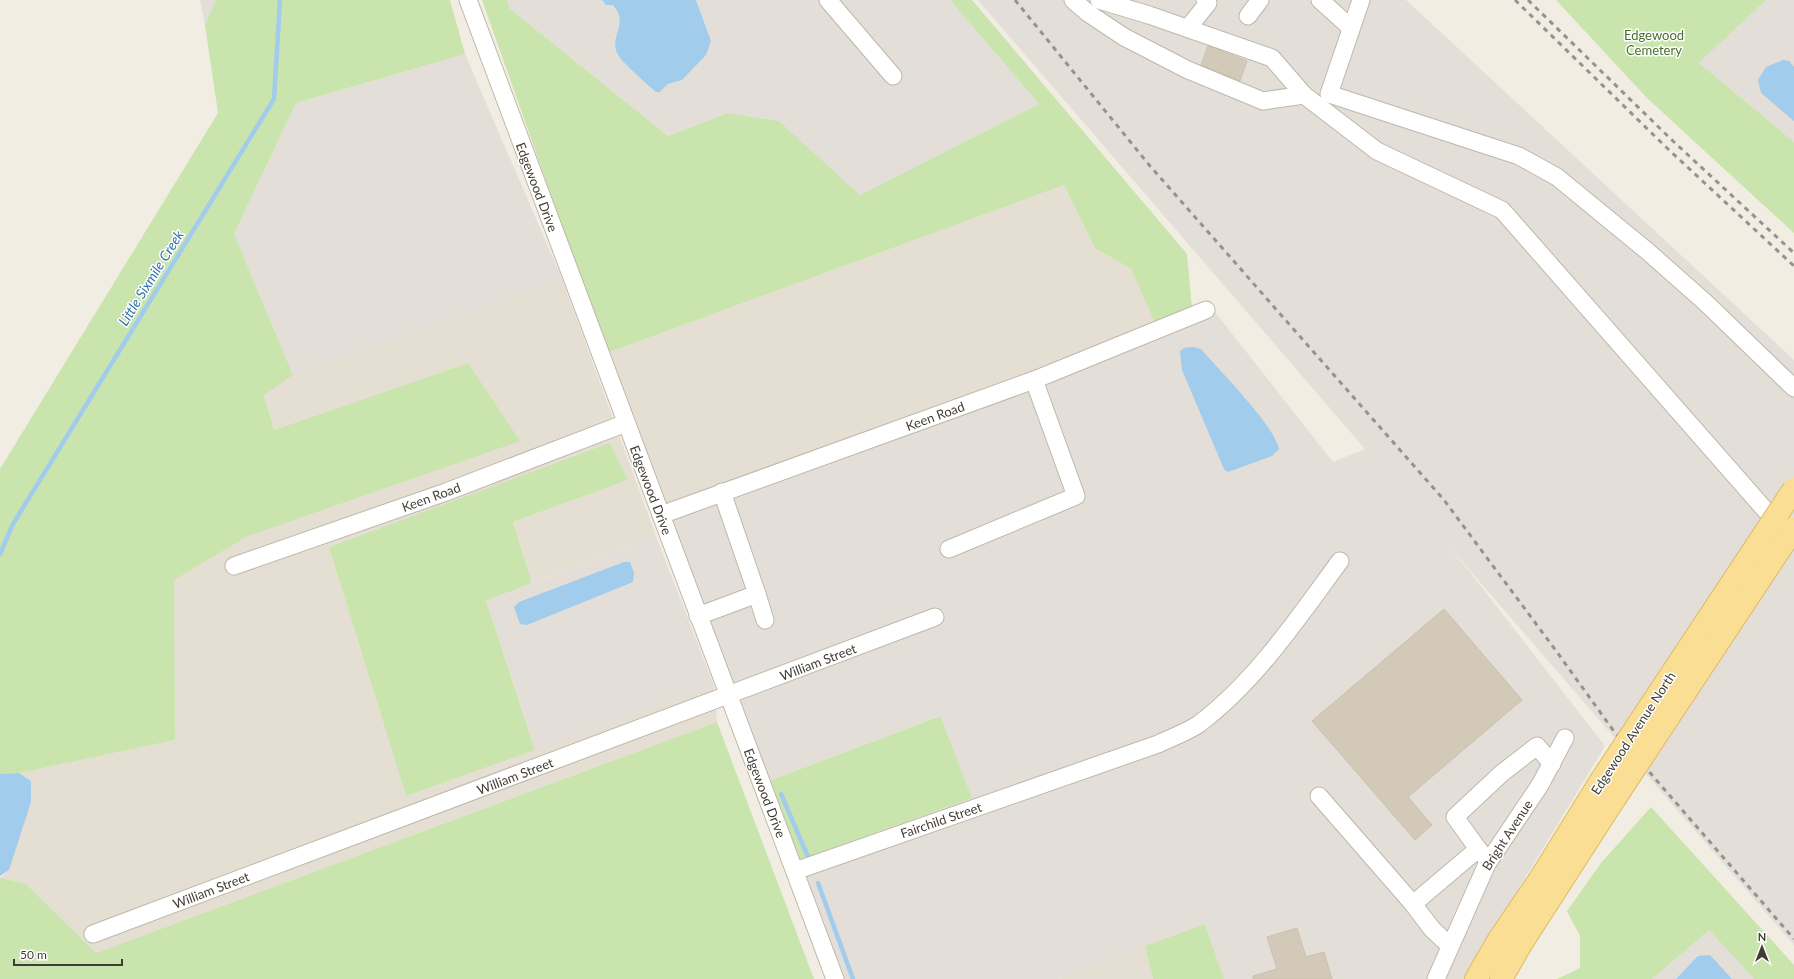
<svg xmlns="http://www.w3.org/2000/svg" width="1794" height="979" viewBox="0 0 1794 979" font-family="Lato,sans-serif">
<rect width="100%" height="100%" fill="#f1ede3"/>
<g fill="#e4dfd2">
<polygon points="1064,185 1095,248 1131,269 1155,323 668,519 607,353"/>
<polygon points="562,279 656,536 532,583 513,522 628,480 610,444 329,547 406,796 714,686 717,722 96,953 26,884 0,878 9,870 31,781 19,773 175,740 173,580 248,536 468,363 274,430 264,394 293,375"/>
<polygon points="1145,946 1153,979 1059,979"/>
</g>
<g fill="#e3ded8">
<polygon points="200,0 216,0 205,25"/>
<polygon points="507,0 602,0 606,5 613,5 619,13 621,27 615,37 618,55 656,92 660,92 668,84 682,80 706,55 711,41 696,0 950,0 1039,104 860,195 779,121 728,113 668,136 509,8"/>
<polygon points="978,0 1406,0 1794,360 1794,945 1440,536 1469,571 1605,746 1464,979 1224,979 1205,924 1059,979 843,979 799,860 972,798 939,716 769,781 668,519 1207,302 1333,462 1365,449"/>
<polygon points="1766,0 1794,0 1794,142 1699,63"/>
<polygon points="465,54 562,279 293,375 234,234 296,103"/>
<polygon points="656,536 714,686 535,750 486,601"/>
<polygon points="1709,930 1754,979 1652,979"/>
</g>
<g fill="#cae4ad">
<polygon points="216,0 450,0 465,54 296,103 234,234 293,375 264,395 274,430 468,363 520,441 248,536 174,580 175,740 19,773 0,774 0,469 218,113 205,25"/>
<polygon points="482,0 507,0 509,8 668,136 728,113 779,121 860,195 1039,104 950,0 972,0 1187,254 1192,308 1155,323 1131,269 1095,248 1064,185 607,353"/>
<polygon points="1556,0 1766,0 1699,63 1794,142 1794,233 1647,98"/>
<polygon points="610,443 628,480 513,522 532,583 486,601 535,750 406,796 329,547"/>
<polygon points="940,716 972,798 799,860 769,781"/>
<polygon points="717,722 814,979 0,979 0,878 26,884 96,953"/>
<polygon points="1651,807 1794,965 1794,979 1754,979 1709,930 1652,979 1557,979 1580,968 1580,936 1567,911 1601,863"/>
<polygon points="1205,924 1224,979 1153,979 1145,946"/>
</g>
<g fill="#a1ccec">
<path d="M602 0H696L711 41 706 55 682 80 668 84 660 92H656C648 85 622 62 618 55 608 35 630 25 613 5H606Z"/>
<polygon points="1783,60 1789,61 1794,67 1794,121 1761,93 1758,80 1766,67"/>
<path d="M1193 347 1201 349C1219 370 1274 425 1279 449L1272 456 1228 472 1224 469 1182 370 1180 351 1184 348Z"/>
<polygon points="624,562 630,562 634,573 633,582 527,625 520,624 514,607 519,602"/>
<polygon points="19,773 31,781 31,802 9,870 0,876 0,774"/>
<polygon points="1710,955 1732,979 1676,979 1698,956"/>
</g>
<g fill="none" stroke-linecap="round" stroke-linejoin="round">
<g stroke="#a1ccec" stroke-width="4.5">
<polyline points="0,554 13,524 274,99 280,0"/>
<polyline points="781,794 809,859"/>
<polyline points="818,883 853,979"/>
</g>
</g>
<g fill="#d2c9b9" stroke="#ccc1ad">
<polygon points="1208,46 1247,61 1240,81 1201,65"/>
<polygon points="1444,609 1522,700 1408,797 1432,825 1415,840 1312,721"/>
<polygon points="1297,928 1306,957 1324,952 1332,979 1253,979 1253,976 1277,969 1267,937"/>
</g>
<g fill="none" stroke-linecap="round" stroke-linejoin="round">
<defs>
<g id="minor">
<polyline points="468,0 835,979"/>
<polyline points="828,0 893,76"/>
<polyline points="1073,0 1088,13 1124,37 1188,70 1263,101 1304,95 1272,58 1149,15 1099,0"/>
<polyline points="1320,0 1351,28"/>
<polyline points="1361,0 1329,94 1519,156 1557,177 1646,250 1706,303 1794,388"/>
<polyline points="1248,16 1260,0"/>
<polyline points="1188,28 1208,3 1205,0"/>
<polyline points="1304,95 1377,151 1502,210 1781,528"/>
<polyline points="661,515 1034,380 1206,310"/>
<polyline points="949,549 1076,496 1034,380"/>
<polyline points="234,566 446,492 626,423"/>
<polyline points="757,594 765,620"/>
<polyline points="698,616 757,594 722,492"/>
<polyline points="1319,796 1413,904"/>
<polyline points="1478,849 1455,817 1502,773 1537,746 1552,764"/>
<path d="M795 871 1158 744C1171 738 1187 732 1199 724 1256 681 1298 618 1340 561"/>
<polyline points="93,934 935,617"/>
<polyline points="1450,946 1432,929 1413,904 1478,849 1485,857"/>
<polyline points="1436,979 1487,864 1540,785 1565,738"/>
</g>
<g id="major">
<polyline points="1476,979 1498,941 1540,879 1600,782"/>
<polyline points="1501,979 1521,944 1615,798"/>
</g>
</defs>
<use href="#minor" stroke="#beb8aa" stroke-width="19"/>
<use href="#major" stroke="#ddbb65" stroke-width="24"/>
<use href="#minor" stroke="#fff" stroke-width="17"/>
<use href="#major" stroke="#f9de94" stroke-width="22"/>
<g stroke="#939393" stroke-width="3" stroke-dasharray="5 5" stroke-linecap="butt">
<polyline points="1015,0 1150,166 1444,500 1554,648 1613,730 1794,939"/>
<polyline points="1515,0 1668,149 1794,266"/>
<polyline points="1528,0 1674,142 1794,253"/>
</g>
<defs>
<g id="major-bridge">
<polyline points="1600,782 1794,489"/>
<polyline points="1615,798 1794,528"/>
</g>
</defs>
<use href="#major-bridge" stroke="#ddbb65" stroke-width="24" stroke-linecap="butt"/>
<use href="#major-bridge" stroke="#f9de94" stroke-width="22"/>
</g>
<g text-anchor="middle" stroke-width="3" stroke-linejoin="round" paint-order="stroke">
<g font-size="13" fill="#44702b" stroke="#fff">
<text x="1654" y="40">Edgewood<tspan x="1654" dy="15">Cemetery</tspan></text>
</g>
<g font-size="13" fill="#423d34" stroke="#fff">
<text transform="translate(537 187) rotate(69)" y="5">Edgewood Drive</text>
<text transform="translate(935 416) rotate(-20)" y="5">Keen Road</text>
<text transform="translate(651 490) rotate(69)" y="5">Edgewood Drive</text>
<text transform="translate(431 497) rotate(-20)" y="5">Keen Road</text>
<text transform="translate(818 662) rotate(-21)" y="5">William Street</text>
<text transform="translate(1633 733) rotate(-57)" y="5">Edgewood Avenue North</text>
<text transform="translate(515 776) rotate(-21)" y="5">William Street</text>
<text transform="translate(765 793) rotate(69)" y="5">Edgewood Drive</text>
<text transform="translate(941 820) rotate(-19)" y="5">Fairchild Street</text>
<text transform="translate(1507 835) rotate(-57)" y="5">Bright Avenue</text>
<text transform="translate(211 890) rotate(-21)" y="5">William Street</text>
</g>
<g font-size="14" font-style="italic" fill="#3374a8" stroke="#fff">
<text transform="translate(151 278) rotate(-58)" y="5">Little Sixmile Creek</text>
</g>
</g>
<g transform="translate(1762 947)" stroke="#ffffff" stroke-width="3" paint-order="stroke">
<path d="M0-3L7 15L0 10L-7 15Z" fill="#423d34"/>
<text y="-6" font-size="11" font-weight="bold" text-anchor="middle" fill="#423d34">N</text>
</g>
<path d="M14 959v6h108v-6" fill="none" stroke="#423d34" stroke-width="2"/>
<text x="20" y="959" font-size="12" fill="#423d34" stroke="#ffffff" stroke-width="3" paint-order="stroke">50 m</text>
</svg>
